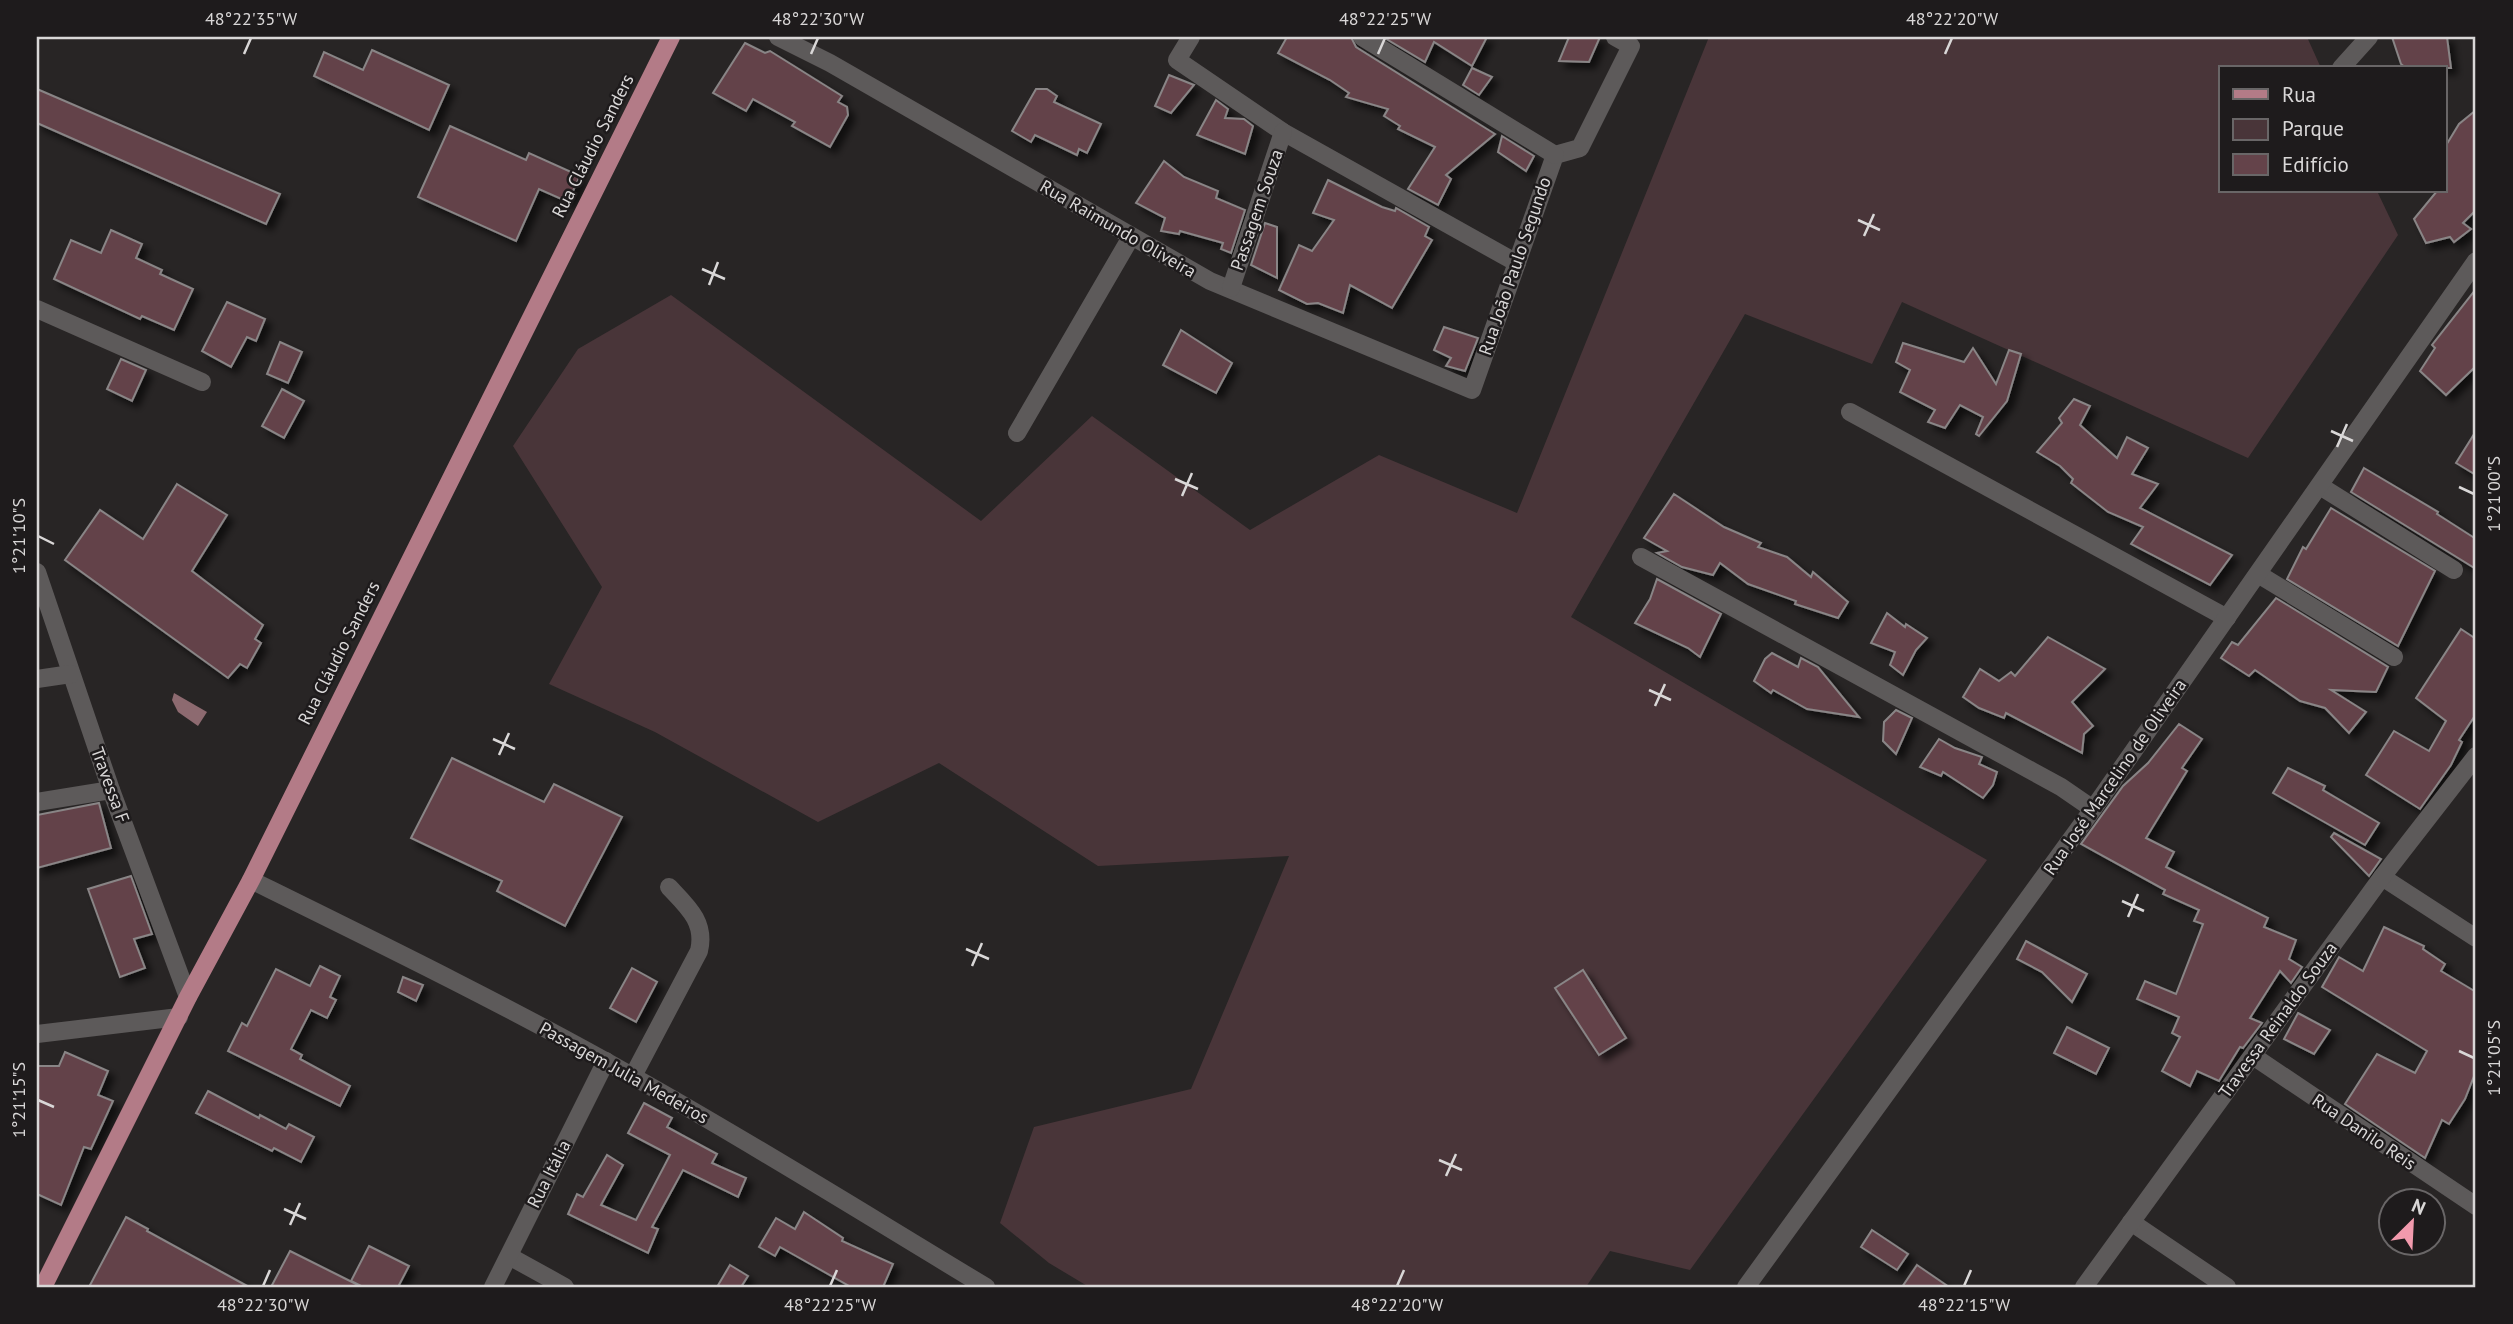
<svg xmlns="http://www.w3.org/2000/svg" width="2513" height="1324" viewBox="0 0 2513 1324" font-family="'PT Sans',sans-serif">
<defs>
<filter id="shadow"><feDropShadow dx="6" dy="6" stdDeviation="3.5" flood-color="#0009"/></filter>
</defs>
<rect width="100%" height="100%" fill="#282525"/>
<polygon fill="#493539" points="1709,37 2307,37 2321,68 2221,68 2221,191 2377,191 2398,235 2248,458 1902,302 1872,364 1745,314 1571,617 1987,860 1690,1270 1610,1251 1586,1287 1089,1287 1049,1263 1000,1223 1034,1127 1191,1089 1289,856 1098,866 939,763 818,822 655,732 549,684 602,587 513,446 578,349 671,295 981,521 1092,416 1250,530 1379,455 1517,513"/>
<polygon fill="#8d6a70" points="174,693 207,712 198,726 178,712 172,700"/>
<g fill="#64434a" stroke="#898586" stroke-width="2" filter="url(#shadow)">
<polygon points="1287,37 1351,37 1356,47 1495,134 1446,175 1451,179 1438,205 1408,189 1435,147 1398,129 1400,126 1384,116 1388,109 1346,97 1349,93 1330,80 1278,53"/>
<polygon points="1383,37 1487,37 1472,66 1434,42 1425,62"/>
<polygon points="1569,37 1600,37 1589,62 1559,61"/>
<polygon points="2392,37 2447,37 2451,68 2406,68 2401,64"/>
<polygon points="745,43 765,53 770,51 842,96 838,102 847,107 848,115 830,147 792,126 795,122 753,99 746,111 713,93"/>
<polygon points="372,50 449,85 429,130 314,76 324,52 363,70"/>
<polygon points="1472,68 1492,77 1479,95 1463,85"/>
<polygon points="1169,75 1194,85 1171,113 1155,106"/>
<polygon points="37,89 280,194 266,224 37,123"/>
<polygon points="1036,89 1047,89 1057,96 1054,102 1101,124 1087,153 1079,149 1077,155 1035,135 1031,142 1012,131"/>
<polygon points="1216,100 1228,109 1225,118 1244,119 1253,126 1245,154 1197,135"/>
<polygon points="2476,110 2476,210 2463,223 2471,229 2454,242 2450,237 2426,243 2414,219 2437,191 2445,191 2445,147 2459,124"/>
<polygon points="450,126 526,160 529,153 580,176 568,202 539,189 516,241 418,197"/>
<polygon points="1502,136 1534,156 1526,171 1498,152"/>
<polygon points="1164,161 1184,177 1218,191 1216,198 1245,210 1231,253 1221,249 1223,243 1180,231 1179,234 1161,231 1165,218 1136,203"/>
<polygon points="1328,180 1382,207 1395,211 1396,208 1429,227 1425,236 1432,240 1392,308 1350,285 1343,313 1318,303 1307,304 1279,290 1299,245 1312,251 1334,220 1313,213"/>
<polygon points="1265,223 1277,227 1277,278 1251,265"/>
<polygon points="111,230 142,244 136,258 162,270 160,274 193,289 174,330 142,316 140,319 54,279 71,240 101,253"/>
<polygon points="2476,289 2476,366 2446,395 2420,371 2435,348 2432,345"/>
<polygon points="227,302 265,319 256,341 247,337 231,367 202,351"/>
<polygon points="1444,327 1478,338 1465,371 1446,366 1451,358 1434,350"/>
<polygon points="1181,330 1232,363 1216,393 1163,365"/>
<polygon points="280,342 302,352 288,383 267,374"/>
<polygon points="1903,343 1964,362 1973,348 1996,384 2009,350 2021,354 2007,401 1979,436 1976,434 1983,417 1960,405 1945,428 1928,422 1935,410 1900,392 1910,370 1896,362"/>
<polygon points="121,359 146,370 132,401 107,389"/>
<polygon points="282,389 304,401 284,438 262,426"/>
<polygon points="2074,399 2090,406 2080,425 2117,458 2127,437 2148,448 2132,474 2158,484 2140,508 2232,555 2210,585 2131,544 2143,527 2108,512 2071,483 2073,479 2060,466 2037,452 2062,423 2059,418"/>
<polygon points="2476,431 2476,475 2456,463"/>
<polygon points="2364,468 2438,512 2437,514 2476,539 2476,569 2351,492"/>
<polygon points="177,484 227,515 192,571 263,625 255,639 261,643 247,668 240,664 228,678 65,560 100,510 143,539"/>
<polygon points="1674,494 1724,527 1761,543 1758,547 1787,557 1811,577 1813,572 1848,602 1838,618 1795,604 1796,601 1748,584 1720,563 1713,575 1682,567 1657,553 1667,551 1644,538"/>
<polygon points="2331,508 2435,571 2398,646 2287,579 2303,547 2306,549"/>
<polygon points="1657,579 1721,614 1700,657 1688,648 1635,623 1650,599"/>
<polygon points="2276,598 2388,667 2376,692 2331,690 2366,712 2349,733 2325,708 2300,701 2255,670 2249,676 2221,658 2232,642 2238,645"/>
<polygon points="1887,613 1905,627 1906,624 1927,638 1916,650 1903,675 1890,665 1895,652 1871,643"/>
<polygon points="2461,629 2476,639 2476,714 2459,740 2462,742 2451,765 2420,809 2366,775 2394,731 2429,751 2446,721 2416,698"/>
<polygon points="2048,637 2105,669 2072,702 2093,726 2084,734 2082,753 2006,713 2004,718 1979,708 1963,697 1980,669 1999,681 2011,672 2015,676"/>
<polygon points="1772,653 1798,667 1801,658 1818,667 1859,717 1807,709 1773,690 1771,693 1754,681 1765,659"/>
<polygon points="1896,710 1912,718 1896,754 1883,741 1884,722"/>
<polygon points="2179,724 2202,739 2182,768 2187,771 2146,838 2174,852 2166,867 2268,918 2264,927 2296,940 2289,959 2302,967 2291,983 2280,971 2250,1018 2262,1023 2243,1048 2240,1047 2219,1081 2197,1071 2190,1086 2162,1071 2180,1037 2172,1033 2179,1017 2137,999 2145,981 2176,994 2203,924 2194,921 2199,910 2163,894 2165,890 2081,844 2123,786 2148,763"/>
<polygon points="1939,739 1955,748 1982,757 1979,764 1997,772 1993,785 1983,798 1943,772 1941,776 1920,767"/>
<polygon points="452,758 544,802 554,784 622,817 565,926 497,891 502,881 411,838"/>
<polygon points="2288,768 2325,786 2323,790 2379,823 2365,845 2273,793"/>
<polygon points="99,803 111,848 37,868 37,815"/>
<polygon points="2334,833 2381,859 2369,876 2331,837"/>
<polygon points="131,876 152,934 134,939 145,968 120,977 88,889"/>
<polygon points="2384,927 2424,946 2423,949 2445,964 2441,971 2476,992 2476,1071 2465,1099 2449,1124 2442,1120 2425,1158 2345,1104 2377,1054 2415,1073 2427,1051 2322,987 2339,957 2363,971"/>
<polygon points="2026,941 2087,974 2072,1002 2042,972 2017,959"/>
<polygon points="320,966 340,976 330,997 336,1000 327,1018 311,1010 291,1049 302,1055 300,1059 350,1086 340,1106 228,1051 242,1023 247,1026 276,969 310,986"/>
<polygon points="632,968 657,982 636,1022 610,1008"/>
<polygon points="1583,970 1626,1038 1599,1055 1555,988"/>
<polygon points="403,977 423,985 416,1001 398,992"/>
<polygon points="2298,1013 2330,1030 2314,1054 2284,1039"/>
<polygon points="2067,1027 2109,1048 2096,1074 2054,1053"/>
<polygon points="65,1052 108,1071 98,1095 113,1101 91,1149 84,1147 61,1205 37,1194 37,1066 59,1066"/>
<polygon points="208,1091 259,1118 260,1115 286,1129 289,1124 314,1137 301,1162 274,1148 272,1151 196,1113"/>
<polygon points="644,1103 672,1118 667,1127 717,1154 712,1163 746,1178 738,1197 683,1170 652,1227 658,1229 648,1253 568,1214 577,1194 583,1197 607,1155 623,1165 601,1205 636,1220 670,1155 628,1133"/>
<polygon points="804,1212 843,1238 842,1241 893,1264 883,1287 851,1287 780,1247 775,1256 759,1247 776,1218 795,1229"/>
<polygon points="126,1217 148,1229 147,1231 249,1287 89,1287"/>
<polygon points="1872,1230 1908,1254 1897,1270 1861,1247"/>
<polygon points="369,1246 409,1266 398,1287 363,1287 351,1281"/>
<polygon points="290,1251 362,1287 271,1287"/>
<polygon points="730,1265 748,1276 741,1287 717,1287"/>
<polygon points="1917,1265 1949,1287 1902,1287"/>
</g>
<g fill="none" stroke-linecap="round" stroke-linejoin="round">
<g stroke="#5d5a5a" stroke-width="18">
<polyline points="778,37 830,63 1210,281 1472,390 1555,155 1580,148 1631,46 1615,37"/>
<polyline points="1191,37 1177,60 1283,132 1517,263"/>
<polyline points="1362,37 1555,155"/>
<polyline points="2341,68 2369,37"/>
<polyline points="1231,288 1283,132"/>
<polyline points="37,309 202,382"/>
<polyline points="1850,412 2227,618"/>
<polyline points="1017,433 1131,237"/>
<polyline points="2320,486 2454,570"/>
<polyline points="1641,557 2061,787 2093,809"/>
<polyline points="37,572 111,790 188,997"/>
<polyline points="2258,574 2394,657"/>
<polyline points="37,679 71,674"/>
<polyline points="37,802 111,790"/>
<polyline points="2382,877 2476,938"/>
<path d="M251 880C379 943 508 1006 632 1076 752 1143 868 1216 986 1287"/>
<polyline points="37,1034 179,1017"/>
<polyline points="2253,1056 2476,1206"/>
<path d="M633 1076 699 951C706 922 687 906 669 887"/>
<polyline points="2131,1222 2227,1287"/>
<polyline points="509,1256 565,1287"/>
<polyline points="493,1287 606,1061"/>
<polyline points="1746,1287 2093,809 2476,261"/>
<polyline points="2084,1287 2382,877 2476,756"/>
</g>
<polyline stroke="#b37b87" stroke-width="18" points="43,1287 188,997 251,880 671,37"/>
</g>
<path fill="none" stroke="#d9d7d7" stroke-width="2.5" d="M244 54 251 38M811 54 818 38M1378 54 1385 38M1945 54 1952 38M1858 220 1880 230M1864 236 1874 214M702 269 725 279M709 285 718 262M2331 431 2353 441M2337 447 2347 424M1175 479 1198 489M2459 487 2474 494M1182 496 1192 473M38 536 54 544M1649 690 1671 700M1655 706 1665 684M493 739 515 749M499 755 509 733M2122 901 2144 911M2128 917 2138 894M966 949 989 959M972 966 982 943M2459 1051 2474 1058M38 1100 54 1107M1439 1160 1462 1170M1446 1176 1456 1154M284 1209 306 1219M290 1225 300 1203M263 1286 270 1270M830 1286 837 1270M1397 1286 1404 1270M1964 1286 1971 1270"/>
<g text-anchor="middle" stroke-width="5" stroke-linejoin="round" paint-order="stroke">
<g font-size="18" fill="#d9d7d7" stroke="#1e1b1c">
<text transform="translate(593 146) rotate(-63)" y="6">Rua Cláudio Sanders</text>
<text transform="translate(1257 210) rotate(-71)" y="6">Passagem Souza</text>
<text transform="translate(1118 229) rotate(30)" y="6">Rua Raimundo Oliveira</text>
<text transform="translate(1515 266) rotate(-71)" y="6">Rua João Paulo Segundo</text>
<text transform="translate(339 653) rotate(-63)" y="6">Rua Cláudio Sanders</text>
<text transform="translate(2115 777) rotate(-55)" y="6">Rua José Marcelino de Oliveira</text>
<text transform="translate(110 785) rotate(70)" y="6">Travessa F</text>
<text transform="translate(2278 1020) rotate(-54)" y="6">Travessa Reinaldo Souza</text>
<text transform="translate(624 1073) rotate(29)" y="6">Passagem Julia Medeiros</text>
<text transform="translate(2364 1132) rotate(34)" y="6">Rua Danilo Reis</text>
<text transform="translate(549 1174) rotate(-63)" y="6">Rua Itália</text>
</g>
</g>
<rect width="2513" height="1324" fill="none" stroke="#1e1b1c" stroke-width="77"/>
<rect x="2219" y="66" width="228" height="126" fill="#1e1b1c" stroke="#696667" stroke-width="2"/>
<rect x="2233" y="89" width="35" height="10" fill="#b37b87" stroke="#696667" stroke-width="2"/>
<text x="2282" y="102" font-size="21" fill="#d9d7d7">Rua</text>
<rect x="2233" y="119" width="35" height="21" fill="#493539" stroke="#696667" stroke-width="2"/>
<text x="2282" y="136" font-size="21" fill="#d9d7d7">Parque</text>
<rect x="2233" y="154" width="35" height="21" fill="#64434a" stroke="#696667" stroke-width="2"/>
<text x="2282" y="172" font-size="21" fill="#d9d7d7">Edifício</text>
<g transform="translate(2412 1222) rotate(24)"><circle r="33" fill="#1e1b1c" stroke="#696667" stroke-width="2"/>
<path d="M0-5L12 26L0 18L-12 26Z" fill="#f29aad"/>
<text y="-10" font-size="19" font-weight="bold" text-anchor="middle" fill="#d9d7d7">N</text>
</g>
<rect x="38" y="38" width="2436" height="1248" fill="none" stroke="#d9d7d7" stroke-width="2.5"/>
<g font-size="18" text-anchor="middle" fill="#d9d7d7">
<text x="251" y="25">48°22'35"W</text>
<text x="818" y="25">48°22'30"W</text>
<text x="1385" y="25">48°22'25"W</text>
<text x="1952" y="25">48°22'20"W</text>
<text transform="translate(2494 494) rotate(-90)" y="6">1°21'00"S</text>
<text transform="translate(19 536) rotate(-90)" y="6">1°21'10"S</text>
<text transform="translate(2494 1058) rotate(-90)" y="6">1°21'05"S</text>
<text transform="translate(19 1100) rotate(-90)" y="6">1°21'15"S</text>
<text x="263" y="1311">48°22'30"W</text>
<text x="830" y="1311">48°22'25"W</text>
<text x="1397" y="1311">48°22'20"W</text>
<text x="1964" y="1311">48°22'15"W</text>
</g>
</svg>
